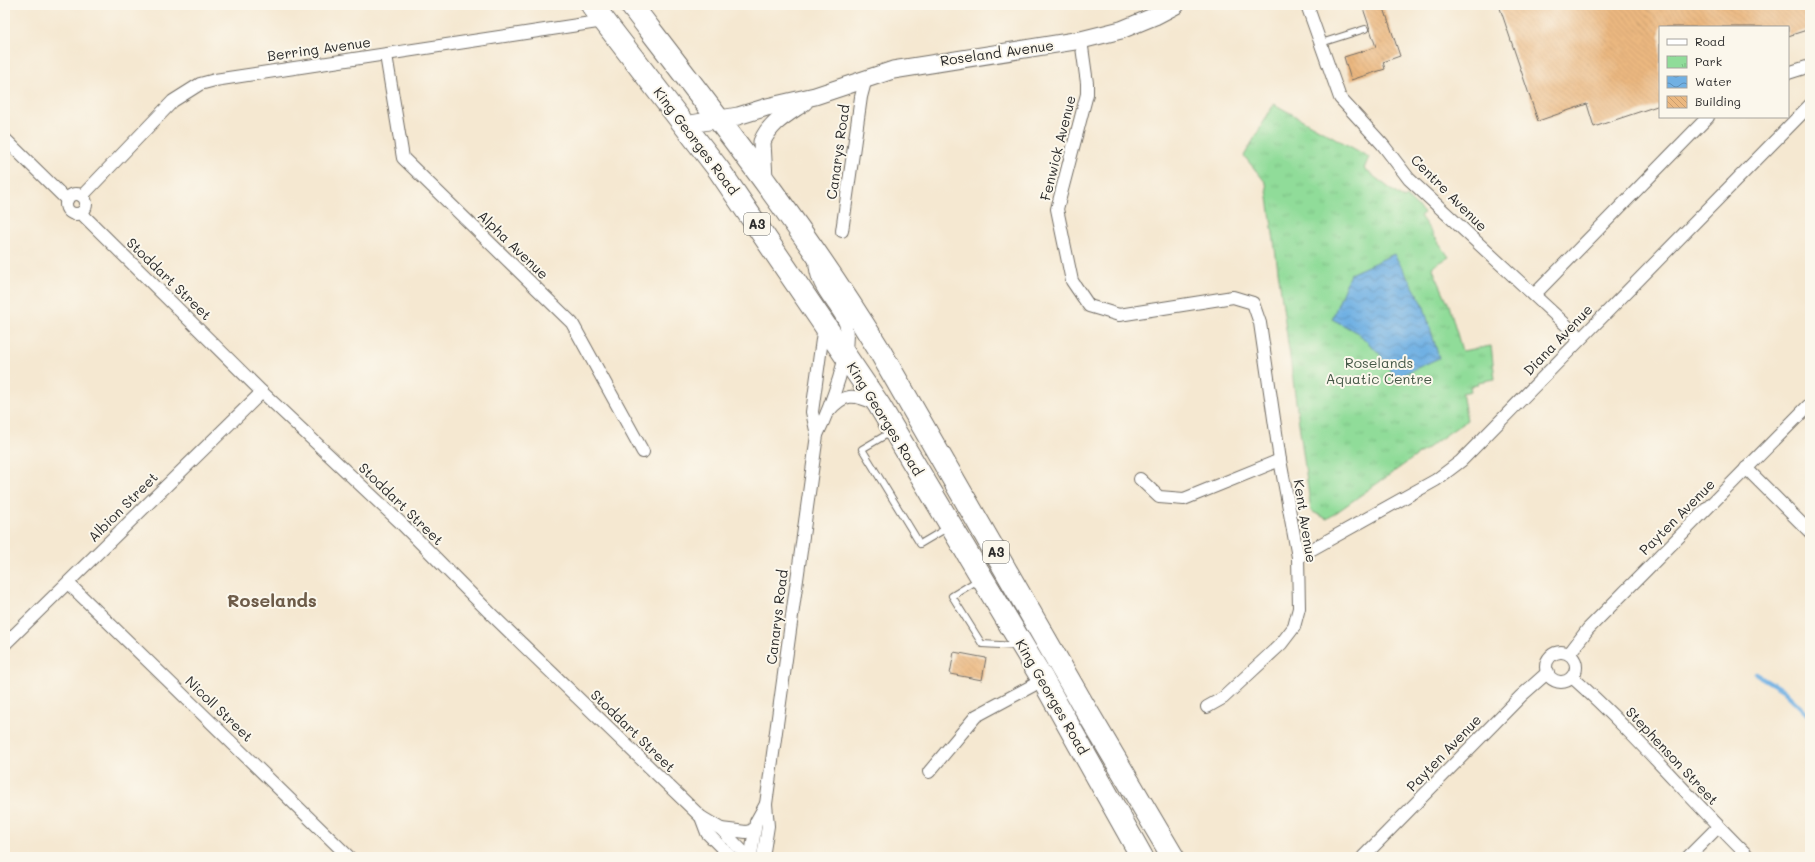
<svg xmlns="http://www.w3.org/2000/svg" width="1815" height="862" viewBox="0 0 1815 862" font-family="Mali,sans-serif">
<defs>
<pattern id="park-tufts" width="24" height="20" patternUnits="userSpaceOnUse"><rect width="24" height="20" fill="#90dc99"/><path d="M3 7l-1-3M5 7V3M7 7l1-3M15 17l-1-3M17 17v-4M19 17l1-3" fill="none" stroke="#7cbd84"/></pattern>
<pattern id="water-waves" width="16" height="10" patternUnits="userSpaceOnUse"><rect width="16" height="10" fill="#70b0e3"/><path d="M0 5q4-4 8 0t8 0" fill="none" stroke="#5c8fb8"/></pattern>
<pattern id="building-back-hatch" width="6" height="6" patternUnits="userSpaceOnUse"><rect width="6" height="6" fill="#ebb880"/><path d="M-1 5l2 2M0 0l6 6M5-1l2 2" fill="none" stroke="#ca9e6f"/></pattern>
</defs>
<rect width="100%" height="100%" fill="#fbf7ec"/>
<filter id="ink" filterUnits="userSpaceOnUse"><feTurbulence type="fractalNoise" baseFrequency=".025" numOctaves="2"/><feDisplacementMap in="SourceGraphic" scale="8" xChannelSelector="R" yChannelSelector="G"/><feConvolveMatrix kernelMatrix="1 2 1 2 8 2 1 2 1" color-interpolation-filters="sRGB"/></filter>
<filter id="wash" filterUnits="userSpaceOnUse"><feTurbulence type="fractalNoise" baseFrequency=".012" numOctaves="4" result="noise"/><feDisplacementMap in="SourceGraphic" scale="16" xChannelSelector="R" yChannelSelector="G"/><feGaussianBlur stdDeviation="0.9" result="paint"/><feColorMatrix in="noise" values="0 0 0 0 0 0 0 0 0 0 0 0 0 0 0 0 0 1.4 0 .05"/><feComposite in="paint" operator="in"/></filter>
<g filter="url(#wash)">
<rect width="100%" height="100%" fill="#f5e8d1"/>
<polygon fill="url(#park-tufts)" stroke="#5e8462" points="1274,104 1369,157 1364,169 1404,199 1407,197 1424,213 1420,216 1449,257 1432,267 1449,305 1462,351 1491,346 1495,379 1478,382 1478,385 1470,386 1471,391 1462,393 1467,420 1327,519 1311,511 1266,183 1244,156"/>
<polygon fill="url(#water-waves)" stroke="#4e6e87" points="1394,254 1423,304 1439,358 1395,378 1379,353 1358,333 1332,319 1350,274"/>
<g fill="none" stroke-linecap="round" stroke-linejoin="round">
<polyline stroke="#70b0e3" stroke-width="4.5" points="1756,674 1783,690 1810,717"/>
</g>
<g id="blocks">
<g fill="url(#building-back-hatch)">
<polygon points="1362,5 1383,5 1400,56 1383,62 1385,69 1351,80 1344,57 1376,47"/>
<polygon points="1499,5 1810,5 1810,29 1788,36 1788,27 1660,27 1660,105 1594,127 1587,104 1538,121"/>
<polygon points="954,652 986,658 982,680 950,674"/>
</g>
</g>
</g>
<g filter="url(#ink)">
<use href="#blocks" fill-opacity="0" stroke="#726d65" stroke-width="1"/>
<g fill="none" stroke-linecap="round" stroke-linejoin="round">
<defs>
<g id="lane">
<polyline points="1321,43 1365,29"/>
<polyline points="891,432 862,449 920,544 947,528"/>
<polyline points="978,580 952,596 982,644 1017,646"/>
</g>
<g id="street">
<polyline points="1307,5 1340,98 1383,145 1409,179 1580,338"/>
<polyline points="1081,40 1087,83 1087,94 1057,209 1072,281 1089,306 1119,315 1233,297 1253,303 1260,323 1280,460 1298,557 1299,608 1294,627 1281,644 1223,698 1207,707"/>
<polyline points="386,55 403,158 572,323 643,452"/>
<polyline points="1788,73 1810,66"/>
<polyline points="5,139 67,200"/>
<circle cx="76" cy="204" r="10"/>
<polyline points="82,196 173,101 200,84 215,80 604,21"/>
<polyline points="81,213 262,392 402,524 489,612 701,817 721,829 747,856"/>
<polyline points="842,231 861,97 866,78"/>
<polyline points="1534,295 1708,117"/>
<path d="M829 411C844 393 854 394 874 403"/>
<polyline points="817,435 812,412 824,325"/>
<polyline points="1746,468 1810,532"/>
<polyline points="1140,479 1159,497 1184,499 1280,460"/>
<polyline points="1298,557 1436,480 1461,461 1810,105"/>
<polyline points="68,583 349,857"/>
<polyline points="5,644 262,392"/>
<circle cx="1561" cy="667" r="15"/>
<polyline points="1569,654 1588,629 1810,404"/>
<path d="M1572 677C1635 733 1689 798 1749 857"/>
<polyline points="929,772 976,716 1043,680"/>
<polyline points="701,817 707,833 731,857"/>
<polyline points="721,829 746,832 754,830"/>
<polyline points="751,855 756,822 766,804"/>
<path d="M763 857 768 826 766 804 817 435C828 412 856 344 844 321 831 297 815 287 815 258"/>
<polyline points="1363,857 1521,696 1548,672"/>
<polyline points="1688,857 1718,827"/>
</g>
<g id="secondary">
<polyline points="685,125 738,116 767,107 815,96 893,70 1081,40 1121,30 1155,16 1176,5"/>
<path d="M764 179 762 142C770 122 787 114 804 102"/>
</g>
<g id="highway">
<polyline points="592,5 719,170 879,405 1043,680 1142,857"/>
<path d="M631 5C717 117 804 228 878 348L1082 703 1173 857"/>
</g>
</defs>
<use href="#lane" stroke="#726d65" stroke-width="8"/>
<use href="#street" stroke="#726d65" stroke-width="14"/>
<use href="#secondary" stroke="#726d65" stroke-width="19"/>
<use href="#highway" stroke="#726d65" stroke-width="24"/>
<use href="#lane" stroke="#fff" stroke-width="6"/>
<use href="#street" stroke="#fff" stroke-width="12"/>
<use href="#secondary" stroke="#fff" stroke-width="17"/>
<use href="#highway" stroke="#fff" stroke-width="22"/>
</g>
</g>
<g text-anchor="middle" stroke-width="4" stroke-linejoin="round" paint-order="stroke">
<g fill="#fbf7ec" stroke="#696865" stroke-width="1">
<rect x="744" y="213" width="26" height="22" rx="3"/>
<rect x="983" y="541" width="26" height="22" rx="3"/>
</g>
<g font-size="13" font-weight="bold" fill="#2b2b2b">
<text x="757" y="229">A3</text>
<text x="996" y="557">A3</text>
</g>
<g font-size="14" fill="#2b2b2b" stroke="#fbf7ec">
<text transform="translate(319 49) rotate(-8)" y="5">Berring Avenue</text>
<text transform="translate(997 53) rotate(-8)" y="5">Roseland Avenue</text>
<text transform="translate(696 141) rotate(53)" y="5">King Georges Road</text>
<text transform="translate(1058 148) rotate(-76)" y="5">Fenwick Avenue</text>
<text transform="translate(838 152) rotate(-82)" y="5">Canarys Road</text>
<text transform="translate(1449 193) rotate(45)" y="5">Centre Avenue</text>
<text transform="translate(513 245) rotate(44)" y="5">Alpha Avenue</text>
<text transform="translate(169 279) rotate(44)" y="5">Stoddart Street</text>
<text transform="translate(1558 340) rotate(-46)" y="5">Diana Avenue</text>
<text transform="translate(885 419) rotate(58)" y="5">King Georges Road</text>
<text transform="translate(401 504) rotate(44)" y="5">Stoddart Street</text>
<text transform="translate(123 507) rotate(-45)" y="5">Albion Street</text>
<text transform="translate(1677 517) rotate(-45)" y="5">Payten Avenue</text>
<text transform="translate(1305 521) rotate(81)" y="5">Kent Avenue</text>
<text transform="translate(777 617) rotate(-83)" y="5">Canarys Road</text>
<text transform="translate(1052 697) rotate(60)" y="5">King Georges Road</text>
<text transform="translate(219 709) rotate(44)" y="5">Nicoll Street</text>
<text transform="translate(633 731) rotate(44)" y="5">Stoddart Street</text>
<text transform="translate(1444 753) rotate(-46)" y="5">Payten Avenue</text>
<text transform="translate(1672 756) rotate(47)" y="5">Stephenson Street</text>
</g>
<g font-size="14" fill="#445746" stroke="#fbf7ec">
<text x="1379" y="368">Roselands<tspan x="1379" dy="16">Aquatic Centre</tspan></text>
</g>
<g font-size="18" font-weight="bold" fill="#6e5c49" stroke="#fbf7ec">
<text x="272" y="607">Roselands</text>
</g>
</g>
<rect width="1815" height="862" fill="none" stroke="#fbf7ec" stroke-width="20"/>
<rect x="1659" y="26" width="130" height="92" fill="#fbf7ec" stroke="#a8a59f"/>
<rect x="1667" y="39" width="20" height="6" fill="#ffffff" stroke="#a8a59f"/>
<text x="1695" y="46" font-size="12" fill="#2b2b2b">Road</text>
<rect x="1667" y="56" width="20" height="12" fill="url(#park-tufts)" stroke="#a8a59f"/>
<text x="1695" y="66" font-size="12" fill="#2b2b2b">Park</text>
<rect x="1667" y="76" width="20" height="12" fill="url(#water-waves)" stroke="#a8a59f"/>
<text x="1695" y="86" font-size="12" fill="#2b2b2b">Water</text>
<rect x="1667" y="96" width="20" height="12" fill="url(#building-back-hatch)" stroke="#a8a59f"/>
<text x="1695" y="106" font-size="12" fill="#2b2b2b">Building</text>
</svg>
